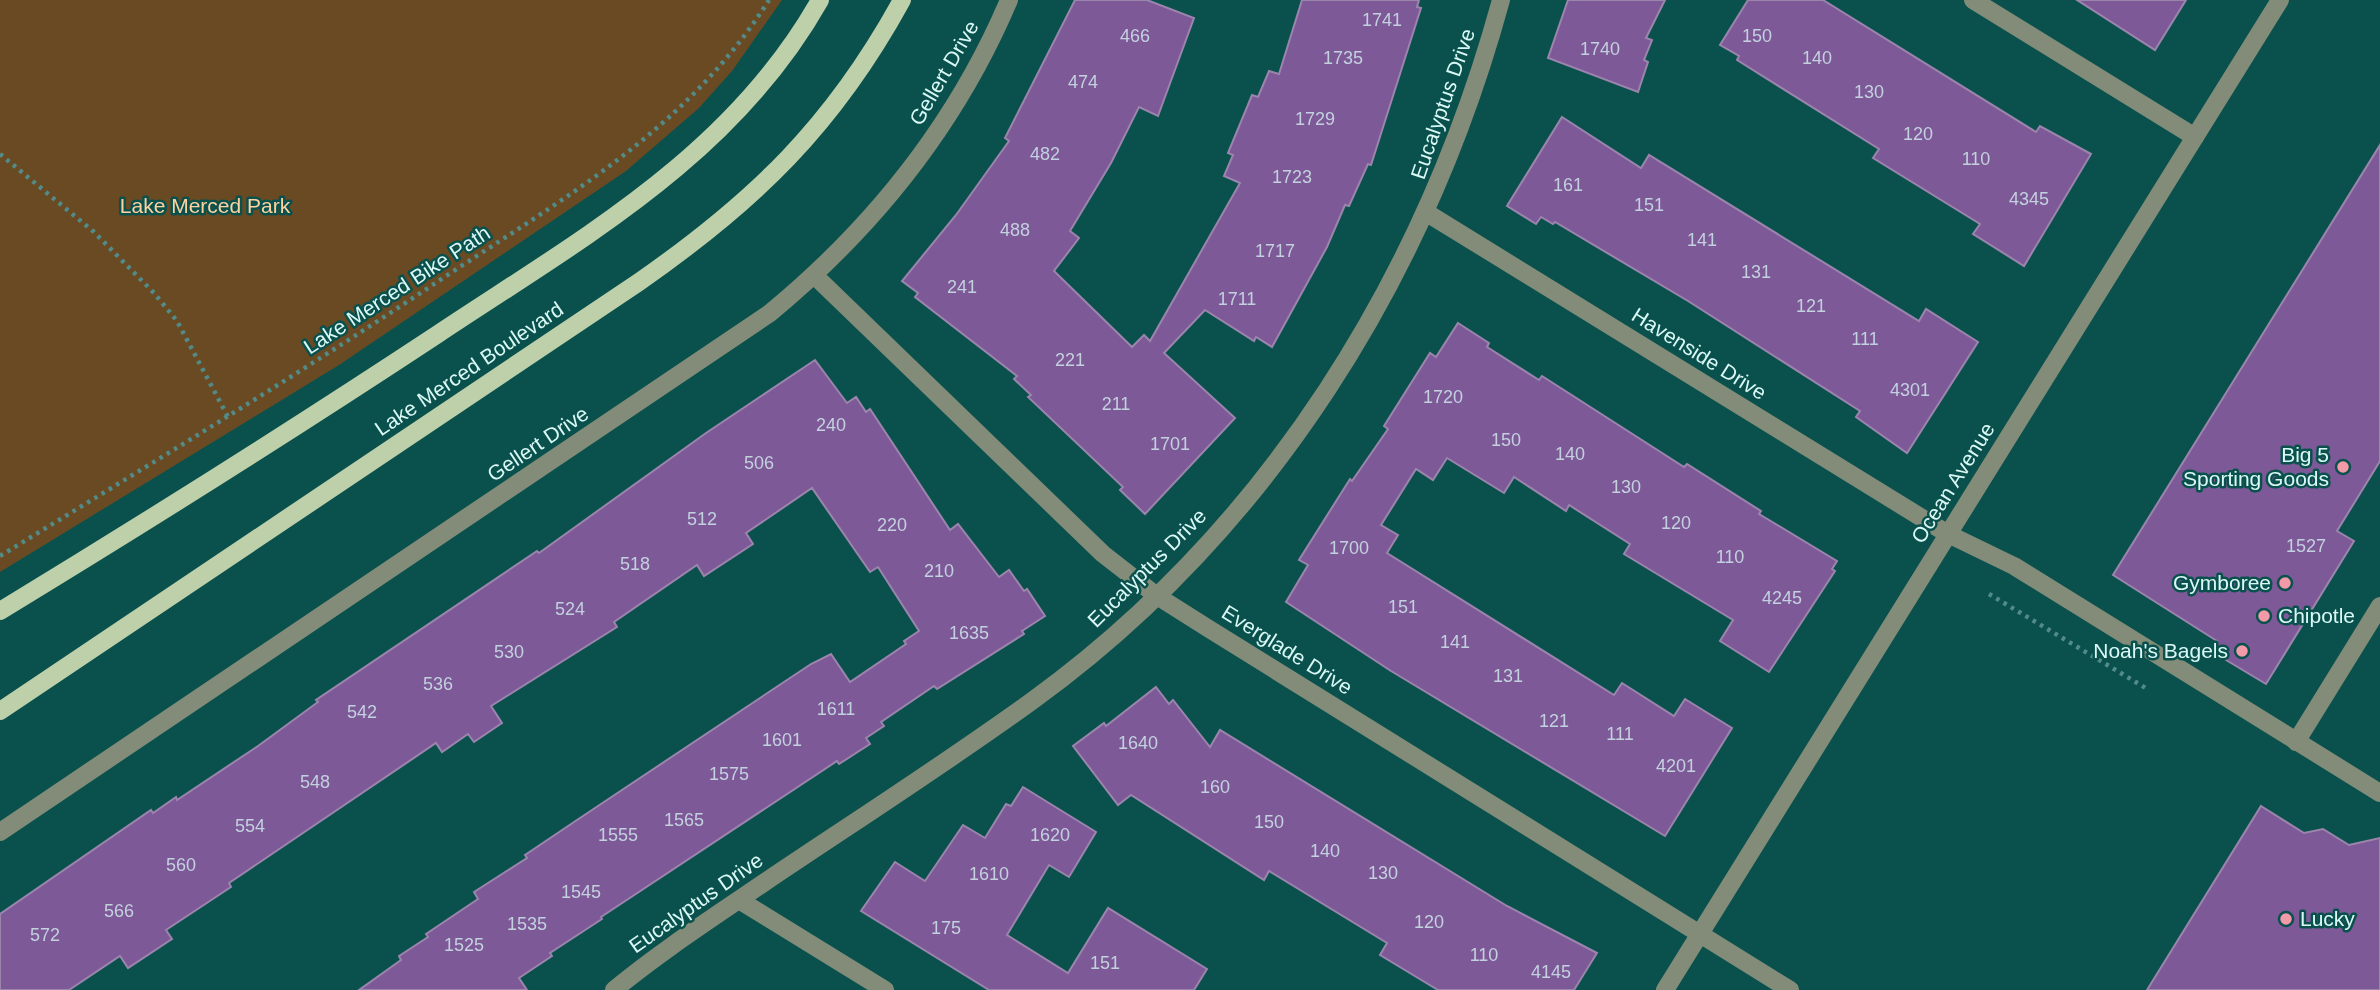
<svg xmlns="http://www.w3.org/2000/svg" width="2380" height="990" viewBox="0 0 2380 990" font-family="Helvetica,sans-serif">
<rect width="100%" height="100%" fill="#0a514d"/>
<polygon fill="#6a4a23" points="0,0 782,0 732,71 699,108 626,171 339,365 0,572"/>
<g fill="#7d5998" stroke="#9b85ad" stroke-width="2">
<polygon points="1075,0 1147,0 1194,18 1158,116 1139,107 1111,163 1070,231 1079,238 1054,271 1132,347 1144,335 1150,341 1240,183 1224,176 1233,155 1228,153 1252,95 1258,97 1269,71 1279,74 1302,0 1419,0 1417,7 1421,8 1371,165 1368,164 1349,206 1345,205 1327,247 1272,347 1256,337 1254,341 1205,310 1164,353 1235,418 1145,514 1120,490 1123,487 1028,397 1031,395 1014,379 1017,376 915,297 918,293 902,281 956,215 1009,141 1005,138"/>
<polygon points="1568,0 1665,0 1646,38 1652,40 1644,60 1648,62 1638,92 1548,58"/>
<polygon points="1748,0 1823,0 2036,132 2040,126 2091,154 2024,266 1973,234 1980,224 1873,158 1879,149 1737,60 1739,56 1720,45"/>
<polygon points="2077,0 2186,0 2155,50"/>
<polygon points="1562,117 1641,168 1649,155 1919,321 1926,309 1978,342 1907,453 1856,417 1860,411 1688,301 1555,222 1553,224 1541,217 1536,224 1507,206"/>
<polygon points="2380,145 2380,461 2337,531 2354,541 2266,684 2211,651 2217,641 2113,575"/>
<polygon points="1458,323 1489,343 1487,347 1539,380 1542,376 1684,467 1687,464 1761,511 1759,514 1837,561 1832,569 1835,571 1769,672 1720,641 1733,620 1624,554 1630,544 1569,505 1566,511 1514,477 1504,493 1447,458 1433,480 1416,469 1381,525 1398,535 1387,553 1614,695 1622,683 1674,716 1685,699 1732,728 1665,836 1391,671 1286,602 1308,565 1299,560 1350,479 1352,481 1388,429 1384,426 1430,353 1436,357"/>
<polygon points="815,360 847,403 856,397 866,412 870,409 950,530 958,524 999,577 1009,570 1024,591 1027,589 1045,616 1022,631 1024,634 937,689 934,686 881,722 884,726 866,738 870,744 839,764 837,761 601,917 602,919 550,953 552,956 519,978 527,990 359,990 401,960 399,956 428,937 426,934 478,899 474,892 527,858 525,855 577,820 811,664 831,654 850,682 906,644 904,641 919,631 878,567 870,572 812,488 746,533 753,544 704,576 697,565 614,622 617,627 491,706 502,723 474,742 468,734 442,752 436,743 229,883 231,887 166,930 172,939 128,968 120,956 69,990 0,990 0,914 151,810 153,813 176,797 177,800 258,746 318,702 316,700 537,551 539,553 706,433"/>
<polygon points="1156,687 1169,704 1173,700 1210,747 1220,730 1507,906 1597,953 1574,990 1438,990 1380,955 1387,943 1269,871 1264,880 1131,795 1118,805 1073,746 1104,723 1106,726"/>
<polygon points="1023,787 1096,832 1069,877 1049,865 1007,935 1068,973 1108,908 1207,969 1194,990 989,990 861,911 895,862 925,881 963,825 985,838 1006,804 1011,806"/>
<polygon points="2261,806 2304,833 2323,829 2349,845 2380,838 2380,990 2147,990"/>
</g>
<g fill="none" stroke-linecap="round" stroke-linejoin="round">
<g stroke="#528b87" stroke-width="4.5" stroke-dasharray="3.5 5" stroke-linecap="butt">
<polyline points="0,154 94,232 154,293 177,321 228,417"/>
<path d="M0 556C149 465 298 375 443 278 566 197 688 128 769 0"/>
<polyline points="1989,594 2149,690"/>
</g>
<g stroke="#828c79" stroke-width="18">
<polyline points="1973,0 2195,137"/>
<polyline points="1427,213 1948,534 2014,566 2380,793"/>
<polyline points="815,276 1103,554 1157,596 1206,627 1790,990"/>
<polyline points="2296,742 2380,606"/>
<path d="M0 832 770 313C874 227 956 125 1009 0"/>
<polyline points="739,900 885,990"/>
<path d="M614 990C661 951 714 917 765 882 854 822 945 764 1032 701 1268 530 1425 278 1501 0"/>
<polyline points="1665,990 2280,0"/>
</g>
<g stroke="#bdd0aa" stroke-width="18">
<path d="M0 611C148 521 294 429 438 334 582 238 732 156 820 0"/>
<path d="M0 711 639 282C755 201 833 126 902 0"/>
</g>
</g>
<g fill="#f39aa8" stroke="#0a514d" stroke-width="2.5">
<circle cx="2343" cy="467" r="7"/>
<circle cx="2285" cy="583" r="7"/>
<circle cx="2264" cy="616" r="7"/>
<circle cx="2242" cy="651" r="7"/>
<circle cx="2286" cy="919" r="7"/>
</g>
<g text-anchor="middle" stroke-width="5" stroke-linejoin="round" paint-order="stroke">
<g font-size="18" fill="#c3d1de">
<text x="1382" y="26">1741</text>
<text x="1135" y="42">466</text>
<text x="1757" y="42">150</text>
<text x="1600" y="55">1740</text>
<text x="1343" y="64">1735</text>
<text x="1817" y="64">140</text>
<text x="1083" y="88">474</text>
<text x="1869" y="98">130</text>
<text x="1315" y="125">1729</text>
<text x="1918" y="140">120</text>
<text x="1045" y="160">482</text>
<text x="1976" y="165">110</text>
<text x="1292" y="183">1723</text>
<text x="1568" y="191">161</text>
<text x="2029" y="205">4345</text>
<text x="1649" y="211">151</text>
<text x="1015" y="236">488</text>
<text x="1702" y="246">141</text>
<text x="1275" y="257">1717</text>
<text x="1756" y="278">131</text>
<text x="962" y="293">241</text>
<text x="1237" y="305">1711</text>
<text x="1811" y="312">121</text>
<text x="1865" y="345">111</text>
<text x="1070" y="366">221</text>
<text x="1910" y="396">4301</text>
<text x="1443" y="403">1720</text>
<text x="1116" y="410">211</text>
<text x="831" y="431">240</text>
<text x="1506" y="446">150</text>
<text x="1170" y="450">1701</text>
<text x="1570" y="460">140</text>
<text x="759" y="469">506</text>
<text x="1626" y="493">130</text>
<text x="702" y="525">512</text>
<text x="1676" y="529">120</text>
<text x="892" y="531">220</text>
<text x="2306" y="552">1527</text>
<text x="1349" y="554">1700</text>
<text x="1730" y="563">110</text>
<text x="635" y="570">518</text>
<text x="939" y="577">210</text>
<text x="1782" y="604">4245</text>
<text x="1403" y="613">151</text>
<text x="570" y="615">524</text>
<text x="969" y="639">1635</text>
<text x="1455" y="648">141</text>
<text x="509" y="658">530</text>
<text x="1508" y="682">131</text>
<text x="438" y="690">536</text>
<text x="836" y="715">1611</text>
<text x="362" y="718">542</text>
<text x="1554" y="727">121</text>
<text x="1620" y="740">111</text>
<text x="782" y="746">1601</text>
<text x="1138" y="749">1640</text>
<text x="1676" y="772">4201</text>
<text x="729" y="780">1575</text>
<text x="315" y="788">548</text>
<text x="1215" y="793">160</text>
<text x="684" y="826">1565</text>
<text x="1269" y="828">150</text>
<text x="250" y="832">554</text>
<text x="618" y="841">1555</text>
<text x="1050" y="841">1620</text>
<text x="1325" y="857">140</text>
<text x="181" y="871">560</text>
<text x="1383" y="879">130</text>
<text x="989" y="880">1610</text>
<text x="581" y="898">1545</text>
<text x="119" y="917">566</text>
<text x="1429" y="928">120</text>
<text x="527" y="930">1535</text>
<text x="946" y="934">175</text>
<text x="45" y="941">572</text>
<text x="464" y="951">1525</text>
<text x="1484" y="961">110</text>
<text x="1105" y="969">151</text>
<text x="1551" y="978">4145</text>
</g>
<g font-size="21" fill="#daf9f6" stroke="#0a514d">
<text transform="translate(944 73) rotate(-60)" y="7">Gellert Drive</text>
<text transform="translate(1443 104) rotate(-71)" y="7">Eucalyptus Drive</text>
<text transform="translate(397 290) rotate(-33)" y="7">Lake Merced Bike Path</text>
<text transform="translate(1699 354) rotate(32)" y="7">Havenside Drive</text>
<text transform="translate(469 369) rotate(-34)" y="7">Lake Merced Boulevard</text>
<text transform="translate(538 444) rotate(-34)" y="7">Gellert Drive</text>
<text transform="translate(1953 483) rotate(-58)" y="7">Ocean Avenue</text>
<text transform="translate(1147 568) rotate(-45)" y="7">Eucalyptus Drive</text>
<text transform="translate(1287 650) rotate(32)" y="7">Everglade Drive</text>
<text transform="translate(696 903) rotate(-35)" y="7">Eucalyptus Drive</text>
</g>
<g font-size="21" fill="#fdd1a0" stroke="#0a514d">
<text x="205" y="213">Lake Merced Park</text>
</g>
<g font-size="21" fill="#daf9f6" stroke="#0a514d" text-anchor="end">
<text x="2329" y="462">Big 5<tspan x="2329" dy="24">Sporting Goods</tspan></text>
<text x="2271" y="590">Gymboree</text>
<text x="2278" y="623" text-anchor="start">Chipotle</text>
<text x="2228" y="658">Noah's Bagels</text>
<text x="2300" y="926" text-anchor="start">Lucky</text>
</g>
</g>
</svg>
